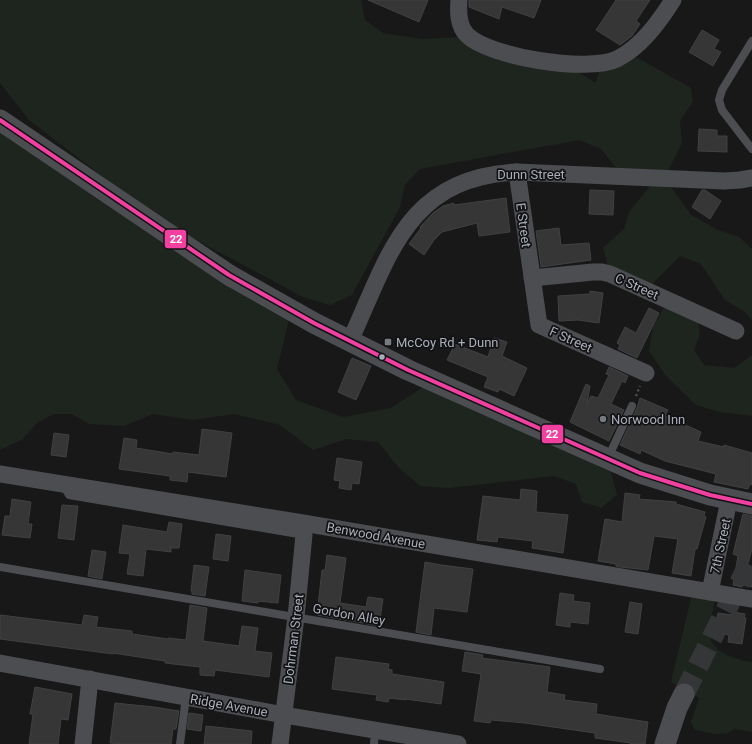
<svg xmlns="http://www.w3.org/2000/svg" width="752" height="744" viewBox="0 0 752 744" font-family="Roboto,sans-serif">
<rect width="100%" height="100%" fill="#181818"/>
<g fill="#1e251e">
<polygon points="0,0 361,0 365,20 383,33 422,39 464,37 571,68 596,83 600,65 629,53 691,88 693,101 680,121 682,143 665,177 621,174 601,149 579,140 420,169 405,185 400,207 352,295 330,305 303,297 159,220 29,120 0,83"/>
<polygon points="0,124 289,319 277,369 296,400 343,417 391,408 432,381 608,460 617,495 601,508 582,502 576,484 554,476 449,488 420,486 399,468 378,442 346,439 313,450 280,425 234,414 193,420 153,414 124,426 89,424 72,414 54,414 37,423 23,439 0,450"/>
<polygon points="655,180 666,180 691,215 718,230 739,237 752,249 752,320 745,312 725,300 701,264 680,256 650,286 609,269 603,248 624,229 629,212"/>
<polygon points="667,302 697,316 700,334 694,350 704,365 734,368 752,355 752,416 719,412 696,405 666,376 649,351 653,327"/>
<path d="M693 590 716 594C715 604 708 629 710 638 715 654 738 660 752 662V732L735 729 728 733 716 734 695 730 691 722 699 698 671 682Z"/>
</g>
<g fill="#363637" stroke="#404144">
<polygon points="368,0 428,0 419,22"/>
<polygon points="469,0 541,0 534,18 502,7 499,19 469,7"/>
<polygon points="616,0 650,0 636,21 640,24 632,36 620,45 596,30"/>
<polygon points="702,30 719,40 714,49 721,52 713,66 689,52"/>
<polygon points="699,129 717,130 717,136 727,136 727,152 698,151"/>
<polygon points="590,190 614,191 613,215 589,214"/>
<polygon points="702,190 705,190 721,201 710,219 692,207"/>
<polygon points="506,198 510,232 479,236 477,223 442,232 434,240 424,255 409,244 421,228 420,227 433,213 443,206 454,203 454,205"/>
<polygon points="559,228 561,245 589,243 591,260 541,267 536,231"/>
<polygon points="590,291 603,293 599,323 578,320 559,321 558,296 590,294"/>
<polygon points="649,308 659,313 637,358 618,349 620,345 617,343 625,327 636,333"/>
<polygon points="494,338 507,342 502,356 527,368 514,396 499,389 498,392 484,387 488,377 447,360 455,344 488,357"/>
<polygon points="352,358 371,366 356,400 338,392"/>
<polygon points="609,367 628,376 625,383 622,381 611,404 624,410 609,441 570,422 586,384 590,386 587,404 591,396 598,398 609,375 606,374"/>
<polygon points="640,398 668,410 665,416 701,432 698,441 724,447 724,445 752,453 752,485 750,484 748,489 714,482 716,474 665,461 641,450 640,454 620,445 637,408"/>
<polygon points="202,429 232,433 226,477 188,472 187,482 170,480 170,476 119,469 124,438 137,440 136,448 173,454 173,452 199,455"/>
<polygon points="54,433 69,435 66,457 51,455"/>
<polygon points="337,458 362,462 359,484 352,483 351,490 339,488 340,481 334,480"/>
<polygon points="521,489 537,491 536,512 568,515 563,553 532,548 533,541 498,537 497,542 477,540 483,496 520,500"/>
<polygon points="625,493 640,495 639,499 676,502 676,504 705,512 704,516 706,517 697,549 695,549 691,576 672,573 678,539 654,536 648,570 620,567 616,566 616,564 598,561 605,519 622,522"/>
<polygon points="12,499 31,502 28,524 32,524 30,538 2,535 5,516 10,516"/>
<polygon points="62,505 78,506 74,540 58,538"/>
<polygon points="743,514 752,516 752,549 747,567 752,568 752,587 743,585 742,587 733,585 738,556 733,554"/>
<polygon points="169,522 182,524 179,548 171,548 171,552 146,549 143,576 127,574 130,554 119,553 123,525 167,532"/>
<polygon points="216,534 231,536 228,561 213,559"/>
<polygon points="92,550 106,552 102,579 88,576"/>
<polygon points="327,555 346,558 340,603 366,607 368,597 383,599 379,626 317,615 322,570 325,570"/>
<polygon points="425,562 441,565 473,569 467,612 434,608 431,635 416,632"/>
<polygon points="194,565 209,567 205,596 192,594 192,591 191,591"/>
<polygon points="245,570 281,575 278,603 258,601 258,603 242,601"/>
<polygon points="560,593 574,595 573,601 590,603 588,624 570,622 570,627 556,625"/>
<polygon points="630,602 642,604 638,634 625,632"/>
<polygon points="190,605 207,608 203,641 239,646 242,626 258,628 255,651 272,653 269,677 215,670 214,676 200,675 200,667 165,663 165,661 113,653 113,654 0,639 0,615 82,625 84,615 98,617 96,627 132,631 132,634 168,639 168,638 186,640"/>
<polygon points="733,612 745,614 744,618 746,618 742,644 728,642 729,635 714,633 718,613 732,615"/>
<polygon points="465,652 483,655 482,658 550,667 547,692 565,695 564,700 597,704 596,714 648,722 645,744 630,744 631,743 595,738 595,733 525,723 491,720 490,723 474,721 481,674 462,671"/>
<polygon points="336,657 389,664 388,669 392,670 392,674 444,682 441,704 406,699 406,700 389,698 388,702 376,700 377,695 332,689"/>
<polygon points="35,687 72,694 68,720 61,719 58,744 29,744 33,714 30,714"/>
<polygon points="115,703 154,707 179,711 176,729 173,729 171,744 124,744 110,743"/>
<polygon points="189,713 203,715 201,731 187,729"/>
<polygon points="206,726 252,731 251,744 204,744"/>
</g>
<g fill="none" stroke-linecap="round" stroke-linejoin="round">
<polyline stroke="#353638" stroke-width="21" stroke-dasharray="21 10" stroke-linecap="butt" points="684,694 752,558"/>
<polyline stroke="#4e4f53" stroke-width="2.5" stroke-dasharray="2 3" stroke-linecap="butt" points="636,396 640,386"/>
<g stroke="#4c4d51" stroke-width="8">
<polyline points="752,41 722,90 719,100 722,110 752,149"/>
<polyline points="608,458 632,406"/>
<polyline points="63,485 69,495 304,535"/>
<polyline points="0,567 600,669"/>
<polyline points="180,744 186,697"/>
<polyline points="374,744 375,730"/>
</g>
<g stroke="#4c4d51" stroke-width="17">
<path d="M459 0C458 12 458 26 467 35 489 57 587 73 617 59 641 47 659 22 673 0"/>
<polyline points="517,172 539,325 646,373"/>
<polyline points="532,278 593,272 602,272 610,274 736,331"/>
<path d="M350 341C389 256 407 177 517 172L724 181 740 180 752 178"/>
<polyline points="0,474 303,523 752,599"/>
<polyline points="710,592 729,500"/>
<polyline points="0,663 284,715 458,744"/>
<polyline points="83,744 90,679"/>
<polyline points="280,744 296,617 304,535"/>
</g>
<g stroke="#4c4d51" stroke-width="21">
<polyline points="0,120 229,275 314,323 408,370 640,473 710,495 752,504"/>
<polyline points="665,744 677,708 684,694"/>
</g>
<defs>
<polyline id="bus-1" points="0,120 229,275 314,323 408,370 640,473 710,495 752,504"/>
</defs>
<use href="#bus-1" stroke="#121214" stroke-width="7"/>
<use href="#bus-1" stroke="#f240a1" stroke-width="4"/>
</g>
<g fill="#767a81" stroke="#121214" stroke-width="1.5">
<rect x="384" y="338" width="8" height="8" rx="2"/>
<circle cx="603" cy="419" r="4"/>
</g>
<circle fill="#a9aeb9" stroke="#121214" stroke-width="1.5" cx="382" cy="357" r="3.5"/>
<g text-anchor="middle" stroke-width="3.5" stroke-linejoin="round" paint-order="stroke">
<g font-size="13" fill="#a9aeb9" stroke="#121214">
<text x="531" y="179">Dunn Street</text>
<text transform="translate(524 225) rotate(82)" y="5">E Street</text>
<text transform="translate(637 286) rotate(24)" y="5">C Street</text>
<text transform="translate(571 339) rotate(24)" y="5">F Street</text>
<text transform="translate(376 535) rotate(10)" y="5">Benwood Avenue</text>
<text transform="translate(720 546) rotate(-78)" y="5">7th Street</text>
<text transform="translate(349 614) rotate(10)" y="5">Gordon Alley</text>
<text transform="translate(293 639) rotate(-83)" y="5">Dohrman Street</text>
<text transform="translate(229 705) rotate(10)" y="5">Ridge Avenue</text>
</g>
<g font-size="13" fill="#a9aeb9" stroke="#121214" text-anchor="start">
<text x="396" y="347">McCoy Rd + Dunn</text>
<text x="611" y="424">Norwood Inn</text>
</g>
</g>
<g stroke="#121214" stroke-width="1.5">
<rect x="164" y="229" width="23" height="20" rx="4" fill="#f240a1"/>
<rect x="541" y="424" width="23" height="20" rx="4" fill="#f240a1"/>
</g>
<g font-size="11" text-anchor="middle" font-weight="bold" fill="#fff">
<text x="176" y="243">22</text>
<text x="552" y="438">22</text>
</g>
</svg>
